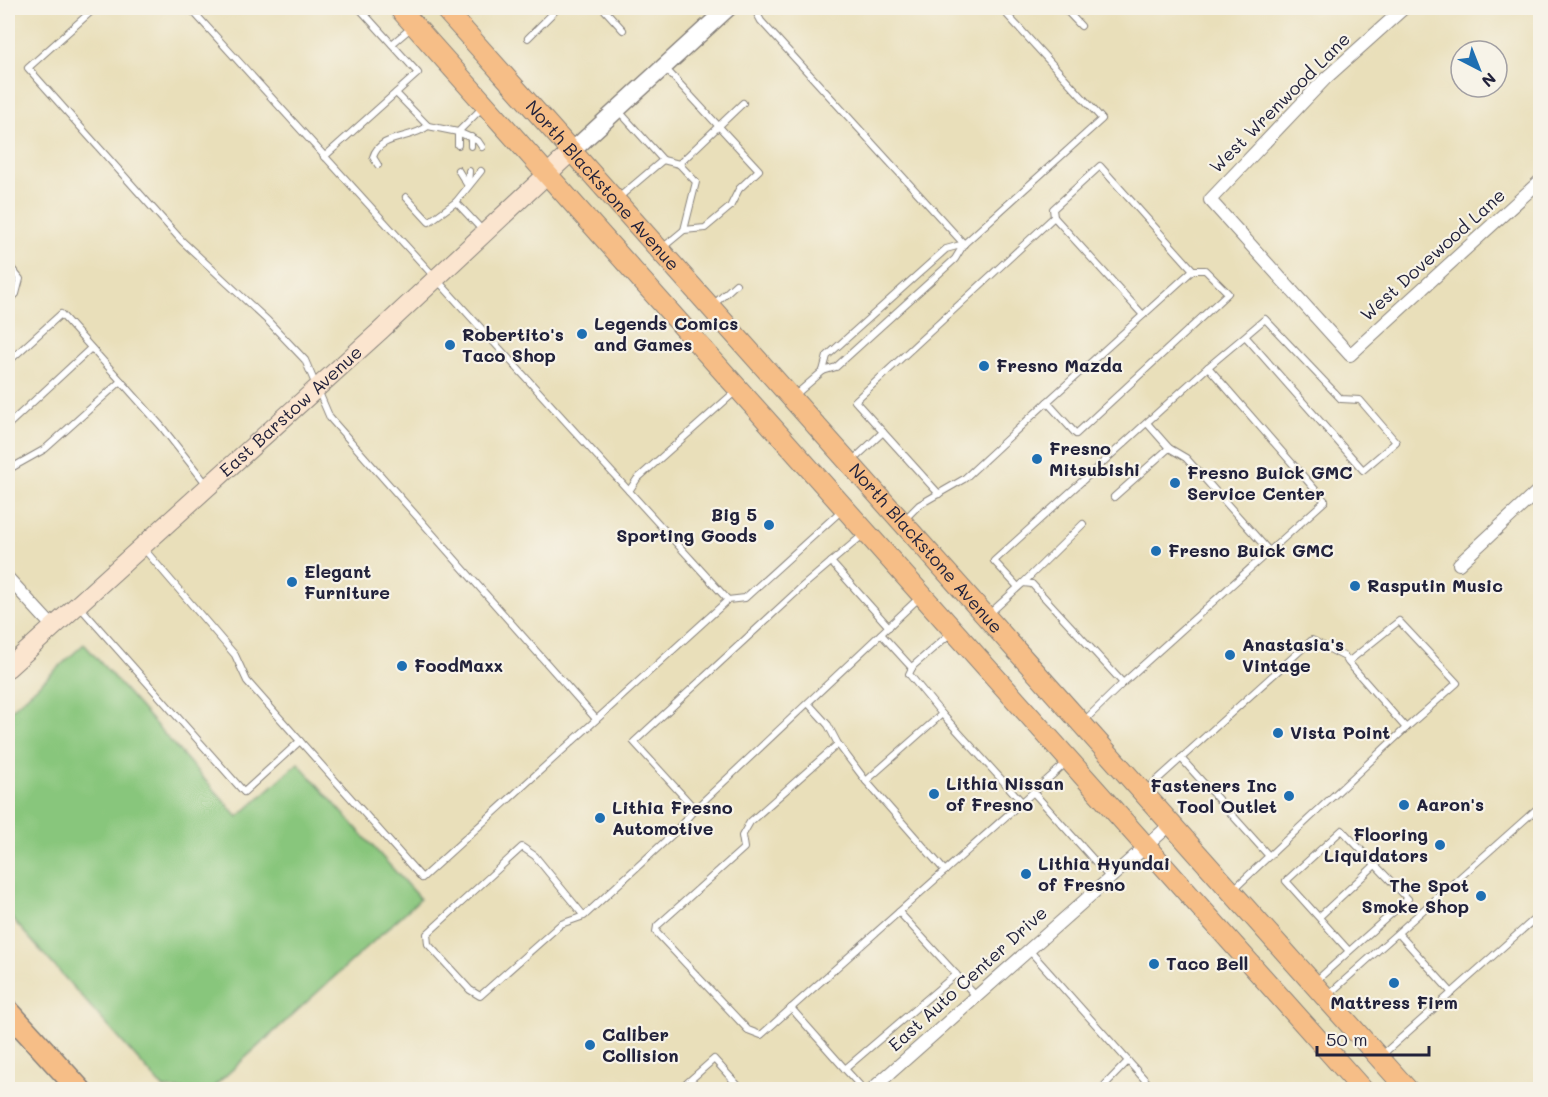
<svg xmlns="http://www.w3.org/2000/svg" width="1548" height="1097" viewBox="0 0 1548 1097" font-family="Mali,sans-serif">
<rect width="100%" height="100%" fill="#f7f3e8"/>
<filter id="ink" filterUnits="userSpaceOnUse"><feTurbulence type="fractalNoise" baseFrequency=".0167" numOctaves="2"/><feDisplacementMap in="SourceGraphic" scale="12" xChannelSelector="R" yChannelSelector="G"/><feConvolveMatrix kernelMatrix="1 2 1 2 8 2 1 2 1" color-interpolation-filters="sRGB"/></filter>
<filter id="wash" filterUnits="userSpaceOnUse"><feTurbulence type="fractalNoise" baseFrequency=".008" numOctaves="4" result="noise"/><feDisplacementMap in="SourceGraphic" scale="24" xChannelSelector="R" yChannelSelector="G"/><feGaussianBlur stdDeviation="1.35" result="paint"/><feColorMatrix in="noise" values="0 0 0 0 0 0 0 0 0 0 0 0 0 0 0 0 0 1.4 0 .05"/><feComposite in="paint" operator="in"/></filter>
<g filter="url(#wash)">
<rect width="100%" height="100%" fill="#e9dfba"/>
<polygon fill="#88c67c" stroke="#55745c" stroke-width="1.5" points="84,644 238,817 298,763 420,899 211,1089 164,1089 8,914 8,713"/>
</g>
<g filter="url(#ink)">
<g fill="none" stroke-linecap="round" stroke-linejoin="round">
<defs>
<g id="service">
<polyline points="95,8 28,68 182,241 268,321 305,360 330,418 596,719"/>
<polyline points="190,8 728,600"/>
<polyline points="603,8 623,30"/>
<polyline points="754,8 761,21 964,244"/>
<polyline points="1064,8 1081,26"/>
<polyline points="1178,8 1191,8"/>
<polyline points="528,38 558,8"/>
<polyline points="392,44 412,27"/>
<polyline points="396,93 428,126 458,132 484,106"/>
<polyline points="458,145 458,132 478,141 482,147"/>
<polyline points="471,146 471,137"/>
<polyline points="324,157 418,73 359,8"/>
<polyline points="663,160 679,164"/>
<path d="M378 165 373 157C380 134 411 140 428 126"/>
<polyline points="458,170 468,186"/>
<polyline points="468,186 469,171"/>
<polyline points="406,197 429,222 456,202 481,171"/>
<polyline points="617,199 663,160 618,110"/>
<polyline points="456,202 484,232"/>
<polyline points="1054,217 1143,315"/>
<polyline points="684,230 696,182 679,164 743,103"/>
<polyline points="661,249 684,230 705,228 730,207 739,189 759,170 666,69"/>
<polyline points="8,264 20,279 16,294 8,302"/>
<polyline points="712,306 736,284"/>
<polyline points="8,362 61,314 121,381"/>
<polyline points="1208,367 1245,336 1363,470 1396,442 1360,400 1341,399 1265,319 1245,336"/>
<polyline points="823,371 827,356 946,249 964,244"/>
<polyline points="794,396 823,371 836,367 955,259 964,244 1102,119 1001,8"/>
<polyline points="1047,402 1193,270"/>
<polyline points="8,425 91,348"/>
<polyline points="883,432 939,494"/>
<polyline points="1169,448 1186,458 1269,551"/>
<polyline points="8,461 13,467 45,449 121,381 161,426 208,486"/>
<polyline points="852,461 883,432 855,401 1054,217 1053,209 1100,166 1193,270 1205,270 1228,293 1076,434 1047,402 964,479 919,505 905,519"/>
<polyline points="629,491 637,479 736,391"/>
<polyline points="1114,497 1169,448 1147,423"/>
<polyline points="864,534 804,585 634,742 695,809 920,597"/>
<polyline points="831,562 889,627"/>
<polyline points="1023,583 1083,524"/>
<polyline points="1018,587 994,561 1208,367 1325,501 1123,683"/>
<polyline points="80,607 244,792 300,741 247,681 235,655 144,549"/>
<polyline points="988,615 1023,583 1032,584 1123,683 1084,721"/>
<polyline points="952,632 913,666 909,674 942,714 866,781 838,744 750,822 742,836 744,848 657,926 656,932 748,1030 761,1035 1067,762"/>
<polyline points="881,634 912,668"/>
<polyline points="808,703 828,725 838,744"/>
<polyline points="942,714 1022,802"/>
<polyline points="300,741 422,878 728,600 745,598 842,510"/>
<polyline points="1181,758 1269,856 1406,728"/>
<polyline points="866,781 945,871"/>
<polyline points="1146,790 1312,640 1345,657 1348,662 1406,728 1457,683 1399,621 1348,662"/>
<polyline points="1033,792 1110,878"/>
<polyline points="1234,889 1269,856"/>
<polyline points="899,912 976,996"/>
<polyline points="584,916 535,856 522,847 427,934 428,944 470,990 480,996 561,924 584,916 674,833 695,809"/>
<polyline points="1319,917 1375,865"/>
<polyline points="1398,933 1452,993"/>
<polyline points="1029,950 1154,1090"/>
<polyline points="1316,981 1328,970 1408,899 1342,830 1286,881 1349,951"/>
<polyline points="1328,995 1540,806"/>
<polyline points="791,1008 845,1069 956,974"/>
<polyline points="1382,1055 1540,914"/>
<polyline points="845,1069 864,1090"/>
<polyline points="679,1090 714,1059 742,1090"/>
<polyline points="1100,1090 1128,1061"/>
</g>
<g id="minor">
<polyline points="1404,8 1326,78 1210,200 1350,355 1540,181"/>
<polyline points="1459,564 1540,489"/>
<polyline points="8,578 53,627"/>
<polyline points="871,1090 1171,824"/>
</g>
<polyline id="tertiary" points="572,151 728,8"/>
<g id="secondary">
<path id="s1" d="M8 668 381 330 572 151"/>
</g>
<g id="primary">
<polyline points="399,8 1363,1090"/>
<path id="s2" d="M444 8 1408 1090"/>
</g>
<polyline id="motorway" points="8,1011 80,1090"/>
</defs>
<use href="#service" stroke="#86807a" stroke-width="8"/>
<use href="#minor" stroke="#86807a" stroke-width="14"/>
<use href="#tertiary" stroke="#86807a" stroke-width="19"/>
<use href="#secondary" stroke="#86807a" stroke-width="20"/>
<use href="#primary" stroke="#86807a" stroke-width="22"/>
<use href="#motorway" stroke="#86807a" stroke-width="25"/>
<use href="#service" stroke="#fff" stroke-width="6"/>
<use href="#minor" stroke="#fff" stroke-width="12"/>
<use href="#tertiary" stroke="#fff" stroke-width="16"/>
<use href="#secondary" stroke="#fbe5cf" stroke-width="18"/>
<use href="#primary" stroke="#f6be87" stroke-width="20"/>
<use href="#motorway" stroke="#f6be87" stroke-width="22"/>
</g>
</g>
<g fill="#1f6fb2" stroke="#f7f3e8" stroke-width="2">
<circle cx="582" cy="334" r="6"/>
<circle cx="450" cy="345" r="6"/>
<circle cx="984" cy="366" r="6"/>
<circle cx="1037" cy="459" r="6"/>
<circle cx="1175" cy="483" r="6"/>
<circle cx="769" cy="525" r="6"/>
<circle cx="1156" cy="551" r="6"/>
<circle cx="292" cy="582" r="6"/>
<circle cx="1355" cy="586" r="6"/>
<circle cx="1230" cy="655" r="6"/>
<circle cx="402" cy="666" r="6"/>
<circle cx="1278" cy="733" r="6"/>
<circle cx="934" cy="794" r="6"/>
<circle cx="1289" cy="796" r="6"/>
<circle cx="1404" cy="805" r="6"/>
<circle cx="600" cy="818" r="6"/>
<circle cx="1440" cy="845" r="6"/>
<circle cx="1026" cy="874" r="6"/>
<circle cx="1481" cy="896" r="6"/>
<circle cx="1154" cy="964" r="6"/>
<circle cx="1394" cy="983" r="6"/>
<circle cx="590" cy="1045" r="6"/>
</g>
<g text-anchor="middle" stroke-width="4.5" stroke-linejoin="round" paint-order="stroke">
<g font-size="18" fill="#22223b" stroke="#f7f3e8">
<text transform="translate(1280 103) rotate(-45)" y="6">West Wrenwood Lane</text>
<text dy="6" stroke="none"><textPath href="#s2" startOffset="238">North Blackstone Avenue</textPath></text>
<text transform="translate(1433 255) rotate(-42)" y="6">West Dovewood Lane</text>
<text dy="6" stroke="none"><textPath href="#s1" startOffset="382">East Barstow Avenue</textPath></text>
<text dy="6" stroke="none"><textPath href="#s2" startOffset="724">North Blackstone Avenue</textPath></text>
<text transform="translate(968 979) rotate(-42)" y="6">East Auto Center Drive</text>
</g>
<g font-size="18" font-weight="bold" fill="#22223b" stroke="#f7f3e8" text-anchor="start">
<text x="594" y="330">Legends Comics<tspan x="594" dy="21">and Games</tspan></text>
<text x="462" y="341">Robertito's<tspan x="462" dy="21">Taco Shop</tspan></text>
<text x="996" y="372">Fresno Mazda</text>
<text x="1049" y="455">Fresno<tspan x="1049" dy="21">Mitsubishi</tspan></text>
<text x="1187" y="479">Fresno Buick GMC<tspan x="1187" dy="21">Service Center</tspan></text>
<text x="757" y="521" text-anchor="end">Big 5<tspan x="757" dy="21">Sporting Goods</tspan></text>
<text x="1168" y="557">Fresno Buick GMC</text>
<text x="304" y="578">Elegant<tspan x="304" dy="21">Furniture</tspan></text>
<text x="1367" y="592">Rasputin Music</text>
<text x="1242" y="651">Anastasia's<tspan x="1242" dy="21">Vintage</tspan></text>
<text x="414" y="672">FoodMaxx</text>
<text x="1290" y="739">Vista Point</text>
<text x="946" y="790">Lithia Nissan<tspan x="946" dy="21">of Fresno</tspan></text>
<text x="1277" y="792" text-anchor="end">Fasteners Inc<tspan x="1277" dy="21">Tool Outlet</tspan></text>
<text x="1416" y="811">Aaron's</text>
<text x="612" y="814">Lithia Fresno<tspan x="612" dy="21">Automotive</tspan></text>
<text x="1428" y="841" text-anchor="end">Flooring<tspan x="1428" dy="21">Liquidators</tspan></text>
<text x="1038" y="870">Lithia Hyundai<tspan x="1038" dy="21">of Fresno</tspan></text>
<text x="1469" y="892" text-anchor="end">The Spot<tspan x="1469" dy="21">Smoke Shop</tspan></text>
<text x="1166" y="970">Taco Bell</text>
<text x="1394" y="1009" text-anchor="middle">Mattress Firm</text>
<text x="602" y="1041">Caliber<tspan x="602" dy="21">Collision</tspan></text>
</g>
</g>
<rect width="1548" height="1097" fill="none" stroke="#f7f3e8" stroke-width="30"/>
<g transform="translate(1479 69) rotate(138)"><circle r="28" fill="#f7f3e8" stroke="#a29fa3" stroke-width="1.5"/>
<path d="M0-4.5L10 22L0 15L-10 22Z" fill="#1f6fb2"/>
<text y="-9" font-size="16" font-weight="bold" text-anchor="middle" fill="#22223b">N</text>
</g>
<path d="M1317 1046v9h112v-9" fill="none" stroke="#22223b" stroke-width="3"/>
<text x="1326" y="1046" font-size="18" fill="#22223b" stroke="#f7f3e8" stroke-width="4.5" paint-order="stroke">50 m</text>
</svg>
